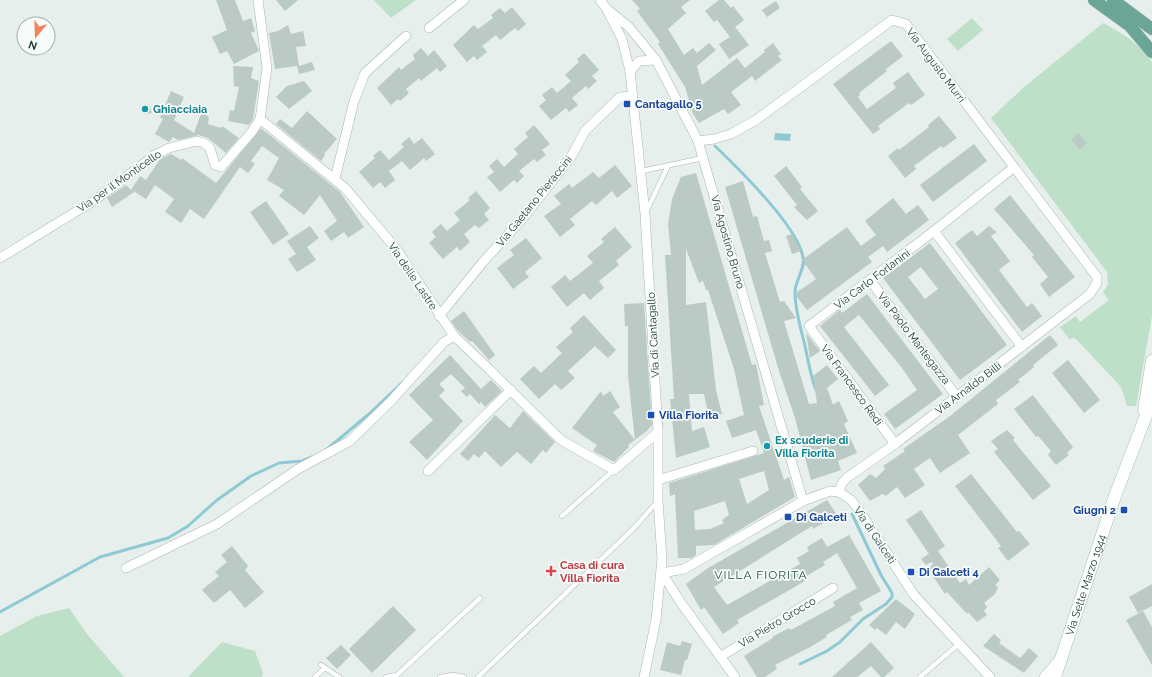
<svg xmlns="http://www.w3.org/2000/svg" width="1152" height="677" viewBox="0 0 1152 677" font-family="Raleway,sans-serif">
<rect width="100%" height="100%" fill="#e6efeb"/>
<g fill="#bfe0c8">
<polygon points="374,0 416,0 391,18"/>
<polygon points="972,18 983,30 958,51 947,39"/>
<path d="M1103 23C1122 33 1140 44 1152 62V316L1136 406H1127L1121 387 1075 338 1069 339 1060 327 1076 316 1080 322 1109 300 1103 292 1108 285 1107 272 991 118 1024 87Z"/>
<polygon points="69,608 87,634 124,677 0,677 0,636 37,616"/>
<polygon points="222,642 255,651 263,673 262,677 188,677"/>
</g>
<polygon fill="#8ec9d4" points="775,133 791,134 790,141 774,140"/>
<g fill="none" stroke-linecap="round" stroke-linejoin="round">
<g stroke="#8ec9d4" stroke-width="3">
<path d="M715 146C739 169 797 225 803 257 806 268 795 280 795 292 795 310 800 325 804 342 808 358 810 375 816 390"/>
<polyline points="326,450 369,414 404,381"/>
<polyline points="0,612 100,557 168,538 188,526 217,500 251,476 279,463 302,461 312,457"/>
<polyline points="800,664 827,651 840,642 863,619 886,604 892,597 892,593 881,575 852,514"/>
</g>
</g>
<g fill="#bbcac4" fill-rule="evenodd">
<polygon points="216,0 235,0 243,21 251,18 255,31 251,33 259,51 234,64 227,51 220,54 212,37 227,30"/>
<polygon points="276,0 298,0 285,11"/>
<polygon points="632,0 690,0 681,7 686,13 668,29 684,55 693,48 697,53 709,43 716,50 697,66 702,85 737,58 745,68 765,52 764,50 773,43 781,54 778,56 782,60 755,81 752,76 731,92 741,105 728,114 724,109 699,123 693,114 685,87 658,44 660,42 637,11 640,9"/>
<polygon points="719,0 724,0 731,8 733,6 744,20 735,27 749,45 729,59 719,44 730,37 717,20 714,22 705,11"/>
<polygon points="776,1 780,8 767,17 762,10"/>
<polygon points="512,7 526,24 518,31 515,28 500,40 496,35 482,46 487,52 477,60 474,56 467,62 453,45 474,25 478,29 493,18 491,15 500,8 505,13"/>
<polygon points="288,25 291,34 303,31 306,46 296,47 299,66 312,62 315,70 299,74 297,66 275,69 269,33 278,31"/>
<polygon points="891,41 903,56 886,69 887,71 859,93 860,95 858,97 867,109 896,88 893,83 908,72 925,95 911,105 909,103 878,126 880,129 873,134 833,84"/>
<polygon points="421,48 428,56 434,50 447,66 440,72 437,68 421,81 419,78 406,89 409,93 400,101 398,99 391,105 377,88 399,67 401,70 415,59 413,55"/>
<polygon points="584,53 599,70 592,76 597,81 588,89 586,86 572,98 578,105 569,112 566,108 551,120 539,106 546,100 542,95 552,87 557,93 571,81 565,75 579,62 577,59"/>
<polygon points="233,66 253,67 251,78 259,81 253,119 249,125 228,121 230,110 234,111 239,87 234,86"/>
<polygon points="304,81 312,91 289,109 276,97 287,86"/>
<polygon points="171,91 184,97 174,120 194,133 202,111 209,117 208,124 221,128 222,126 239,138 226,153 208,138 199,135 178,140 173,137 169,142 155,134 163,119 160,117"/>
<polygon points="145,104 149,106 152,113 145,114 141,112 141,106"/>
<polygon points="307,111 337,139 324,154 325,155 321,161 276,124 280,119 292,128"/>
<polygon points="939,116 957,138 943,148 941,146 914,166 916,169 905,178 888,156 898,148 899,150 929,127 928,125"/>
<polygon points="534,125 550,144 542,150 546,155 537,162 534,159 519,171 524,176 517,183 514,180 500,192 487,177 494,172 489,166 497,159 504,167 518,154 514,149 528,137 525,133"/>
<polygon points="261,128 340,192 364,227 348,238 344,232 331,241 324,231 337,221 320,195 304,215 279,196 284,190 267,180 279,158 262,146 251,161 255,164 248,173 240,167 204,219 190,209 181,223 165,212 174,199 155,185 146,199 132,190 134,192 112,207 107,198 126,185 131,190 140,176 146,180 160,159 171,154 181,160 182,158 216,183"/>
<polygon points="1078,133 1087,143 1080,150 1071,140"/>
<polygon points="409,137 414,144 422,138 435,154 426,161 424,158 410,170 402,161 389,171 395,180 385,188 380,182 373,188 359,172 375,158 373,156 380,150 389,160 404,147 401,144"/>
<polygon points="974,144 987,161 933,202 920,185"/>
<polygon points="615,165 632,186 617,198 612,191 596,205 592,201 570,219 575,225 560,237 544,216 561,204 554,196 569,184 572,188 593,172 599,178"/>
<polygon points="786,166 802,187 800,189 818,211 807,220 794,207 797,205 774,176"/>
<path d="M696 173 752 365 756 364 764 405 759 406 784 480 789 477 795 497 714 545 696 546V555L692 558H678L675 494 670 496 669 483 764 453 756 430 732 438 726 421 744 415 734 369 708 290H706L703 281 699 283 686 249V305L706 302 716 390 722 414 709 417 704 394H689L692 431 704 427 710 447 676 458 670 399H674L665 255H671L668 224 672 199 681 177ZM764 471 769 490 747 504 739 479ZM725 501 729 515 722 520 724 523 710 529 695 530 694 511Z"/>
<polygon points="743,181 753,217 757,216 764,241 769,240 772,251 765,253 780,302 784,301 796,318 784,321 809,404 817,403 813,376 827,365 838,379 827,388 833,405 839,401 848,421 844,424 857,453 838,461 841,470 811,480 795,418 779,371 725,187"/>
<polygon points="476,191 490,208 484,214 489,220 479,228 475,225 464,234 470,242 460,251 457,247 443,259 429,243 436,237 432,232 441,224 447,231 460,220 454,213 470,200 468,198"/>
<polygon points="1010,195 1075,277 1049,297 1040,284 1048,277 1032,257 1034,255 994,209"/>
<polygon points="893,198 906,214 918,205 929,220 887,252 883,246 868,257 872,262 807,310 797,297 797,292 816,279 802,260 847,227 861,246 876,235 865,221"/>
<polygon points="266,201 289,234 273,245 250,212"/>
<polygon points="310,226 319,238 307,247 316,260 297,272 288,259 296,254 287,241"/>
<polygon points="989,226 997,232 991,236 1010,261 999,270 1027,307 1032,303 1042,316 1022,332 955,243 972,230 977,236"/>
<polygon points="615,227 632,247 616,261 619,265 599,281 604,288 590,300 584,293 567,307 551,287 565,275 570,281 593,263 587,256 604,242 601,239"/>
<polygon points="792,234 801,251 792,254 786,236"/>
<polygon points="526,238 542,258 525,272 529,277 513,289 497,268 514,255 510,250"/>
<path d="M930 243 1007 345 960 380 883 278ZM921 267 938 289 925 299 908 277Z"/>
<polygon points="867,294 943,394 895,429 884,414 917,390 902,368 859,315 844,327 889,385 875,396 820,326 840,310 842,313"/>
<polygon points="644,303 652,425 647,431 628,445 629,447 614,462 593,451 597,445 572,428 601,391 603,396 610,391 620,407 613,412 635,440 628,376 628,326 625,326 624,304"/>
<polygon points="464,311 495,355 489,360 472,341 470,342 457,330 451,321"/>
<polygon points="584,315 616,350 608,358 595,346 568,371 575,378 561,390 555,384 539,399 520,379 534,366 541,373 562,353 556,347 573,332 570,328"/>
<polygon points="806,333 820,351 810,358"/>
<polygon points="1050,335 1058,345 1033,365 1034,367 1018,380 1020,382 996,400 998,404 958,435 970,453 940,473 930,458 914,469 925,485 905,498 897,487 886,496 882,494 870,501 858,485 870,474 876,478 885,469 883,466 905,451 903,449 950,416"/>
<polygon points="450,355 481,389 491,380 502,391 485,407 481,402 479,404 470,394 467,397 461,391 465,388 451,374 439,384 445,390 439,396 463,421 427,460 409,442 433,420 409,395"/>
<polygon points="1068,360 1100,400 1084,413 1052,373"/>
<polygon points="1033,395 1073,447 1067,453 1069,455 1056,465 1048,455 1051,451 1038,436 1036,437 1014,409"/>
<polygon points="523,411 555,442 546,453 543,450 531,464 517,452 501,467 485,451 479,458 474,454 468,461 460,454 495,415 510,428"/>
<polygon points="1007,430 1015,438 1013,440 1051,486 1033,500 994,452 998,449 991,441"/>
<polygon points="971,474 1017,532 1019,531 1030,544 1008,561 998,548 1001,546 955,486"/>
<polygon points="827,500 837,515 813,529 812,526 714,587 727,605 800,564 797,558 809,551 807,547 822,538 827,547 849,535 881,591 859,603 863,610 850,617 852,620 826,635 827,637 812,646 775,665 777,669 765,677 757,677 744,656 773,638 772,637 789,628 791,630 835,606 833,602 857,588 837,553 823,562 825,565 803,578 805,581 737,620 739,623 723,634 704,607 701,610 686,584 708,568"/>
<polygon points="921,510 945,546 938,551 960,583 966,579 969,585 989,567 1000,580 995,585 998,587 995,594 984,603 987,607 984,611 987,615 977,622 968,612 967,614 947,592 945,594 928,569 933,564 931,562 926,565 921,559 929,554 906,520"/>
<polygon points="232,546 248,566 245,570 264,592 245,608 230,590 214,603 202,590 219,576 215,572 227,562 221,555"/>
<polygon points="1152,584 1152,606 1138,613 1129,597"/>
<polygon points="896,599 915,614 905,629 896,622 886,635 877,628 875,630 869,625"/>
<polygon points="393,606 416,630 372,673 349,649"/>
<polygon points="1143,611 1152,627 1152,665 1126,620"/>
<polygon points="994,634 1001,640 999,643 1020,658 1029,648 1038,656 1024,673 983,646"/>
<polygon points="682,641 692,644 687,660 685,660 681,675 660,670 667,642 680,646"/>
<polygon points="871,642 894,668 884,677 881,677 871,666 857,677 832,677"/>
<polygon points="341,645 351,655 337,669 326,658"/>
</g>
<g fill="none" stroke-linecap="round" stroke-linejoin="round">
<defs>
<g id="lane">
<polyline points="642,171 703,158"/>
<polyline points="646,212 668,166"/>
<polyline points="562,516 614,470"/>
<polyline points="321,665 339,677"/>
<polyline points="315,677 325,668"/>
<polyline points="386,677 397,675 480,598"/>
<polyline points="440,677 453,675 464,677"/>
<polyline points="478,677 633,529 657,502"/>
<polyline points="920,677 959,644"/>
</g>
<g id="street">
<polyline points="258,0 267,68 260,119 345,188 397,250 454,336 489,369 561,440 614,470 658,432"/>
<polyline points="600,0 606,8 622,39 630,71 645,214 658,432 658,501 662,559 656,620 644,677"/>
<polyline points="608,10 629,27 656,60 698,141 803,501"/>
<polyline points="429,28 464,0"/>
<polyline points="630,71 639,61 656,60"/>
<polyline points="698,141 714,139 731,134 756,120 892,20 906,24 1097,277 1097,283 1090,294 895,444 848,477 842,483 839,492"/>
<polyline points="335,179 354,101 365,73 406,36"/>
<polyline points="934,231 1022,347"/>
<polyline points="0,258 95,200 155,155 169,148 197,141 204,143 210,148 215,165 221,167 251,133 260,119"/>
<polyline points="870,280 957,397"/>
<polyline points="439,316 483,262 524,217 571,157 585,131 620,97 633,96"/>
<polyline points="895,444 809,326 934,231 1013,168"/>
<polyline points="428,471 511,390"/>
<polyline points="658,480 753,451"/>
<polyline points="126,568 217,524 298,469 350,441 391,401 444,342 454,336"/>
<polyline points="662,573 684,569 803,501 830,491 839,492 851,500 861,513 914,595 990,677"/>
<polyline points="662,573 681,603 735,677"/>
<polyline points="720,657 833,588"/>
<polyline points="1044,677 1059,660"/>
</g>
<g id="secondary">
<polyline points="1144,410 1152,361"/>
<path id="s1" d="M1055 677 1115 496 1152 400"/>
</g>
<g id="primary">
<polyline points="1094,0 1130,26 1152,52"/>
<polyline points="1113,0 1152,29"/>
</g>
</defs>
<use href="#lane" stroke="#a8b8b2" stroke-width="5.5"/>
<use href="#street" stroke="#a8b8b2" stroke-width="10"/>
<use href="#secondary" stroke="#a4bbb3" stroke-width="13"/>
<use href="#primary" stroke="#c2cac8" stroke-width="13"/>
<use href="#lane" stroke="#fff" stroke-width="4.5"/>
<use href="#street" stroke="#fff" stroke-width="9"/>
<use href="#secondary" stroke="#fff" stroke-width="12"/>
<use href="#primary" stroke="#6aa596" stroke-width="12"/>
</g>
<g fill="#1a4fb4" stroke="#f7fbf9" stroke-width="1.5">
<rect x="623" y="100" width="8" height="8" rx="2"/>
<rect x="647" y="411" width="8" height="8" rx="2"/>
<rect x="1120" y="506" width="8" height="8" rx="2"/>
<rect x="784" y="513" width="8" height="8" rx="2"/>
<rect x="907" y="568" width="8" height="8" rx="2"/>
</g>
<g fill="#0f9aa8" stroke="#f7fbf9" stroke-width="1.5">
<circle cx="145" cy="109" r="4"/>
<circle cx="767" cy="446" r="4"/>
</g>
<path fill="#e0444e" stroke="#f7fbf9" stroke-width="1.5" d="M549 565h4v4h4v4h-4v4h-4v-4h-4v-4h4z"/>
<g text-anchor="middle" stroke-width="3.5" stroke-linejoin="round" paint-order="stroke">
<g font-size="11" fill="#24423a" stroke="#f7fbf9">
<text transform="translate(936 65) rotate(53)" y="4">Via Augusto Murri</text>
<text transform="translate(119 181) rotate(-35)" y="4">Via per il Monticello</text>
<text transform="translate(534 201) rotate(-51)" y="4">Via Gaetano Pieraccini</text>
<text transform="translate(728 242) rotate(74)" y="4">Via Agostino Bruno</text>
<text transform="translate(413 276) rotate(56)" y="4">Via delle Lastre</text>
<text transform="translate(872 279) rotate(-37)" y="4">Via Carlo Forlanini</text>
<text transform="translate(653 335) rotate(-93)" y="4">Via di Cantagallo</text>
<text transform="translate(914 338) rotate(53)" y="4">Via Paolo Mantegazza</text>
<text transform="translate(852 385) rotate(54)" y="4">Via Francesco Redi</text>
<text transform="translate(968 388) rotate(-37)" y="4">Via Arnaldo Billi</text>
<text transform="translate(875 535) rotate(56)" y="4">Via di Galceti</text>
<text dy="4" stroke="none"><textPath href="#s1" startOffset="97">Via Sette Marzo 1944</textPath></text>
<text transform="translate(777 622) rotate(-31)" y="4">Via Pietro Grocco</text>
</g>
<g font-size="11" font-weight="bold" fill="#164399" stroke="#f7fbf9" text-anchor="start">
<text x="635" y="108">Cantagallo 5</text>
<text x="659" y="419">Villa Fiorita</text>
<text x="1116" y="514" text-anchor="end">Giugni 2</text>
<text x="796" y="521">Di Galceti</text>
<text x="919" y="576">Di Galceti 4</text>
</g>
<g font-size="11" font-weight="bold" fill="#0d838f" stroke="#f7fbf9" text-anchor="start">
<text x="153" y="113">Ghiacciaia</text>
<text x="775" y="444">Ex scuderie di<tspan x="775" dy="13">Villa Fiorita</tspan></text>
</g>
<g font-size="11" font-weight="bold" fill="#be3a42" stroke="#f7fbf9" text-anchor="start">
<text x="560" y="569">Casa di cura<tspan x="560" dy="13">Villa Fiorita</tspan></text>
</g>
<g font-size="12" letter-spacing="1" fill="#1f5548" stroke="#f7fbf9">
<text x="761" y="579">VILLA FIORITA</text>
</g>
</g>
<g transform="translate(36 36) rotate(199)"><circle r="19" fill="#f7fbf9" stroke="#a3b1ad"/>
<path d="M0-3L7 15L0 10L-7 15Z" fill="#f4845f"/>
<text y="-6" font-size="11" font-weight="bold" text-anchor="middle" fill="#24423a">N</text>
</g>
</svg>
